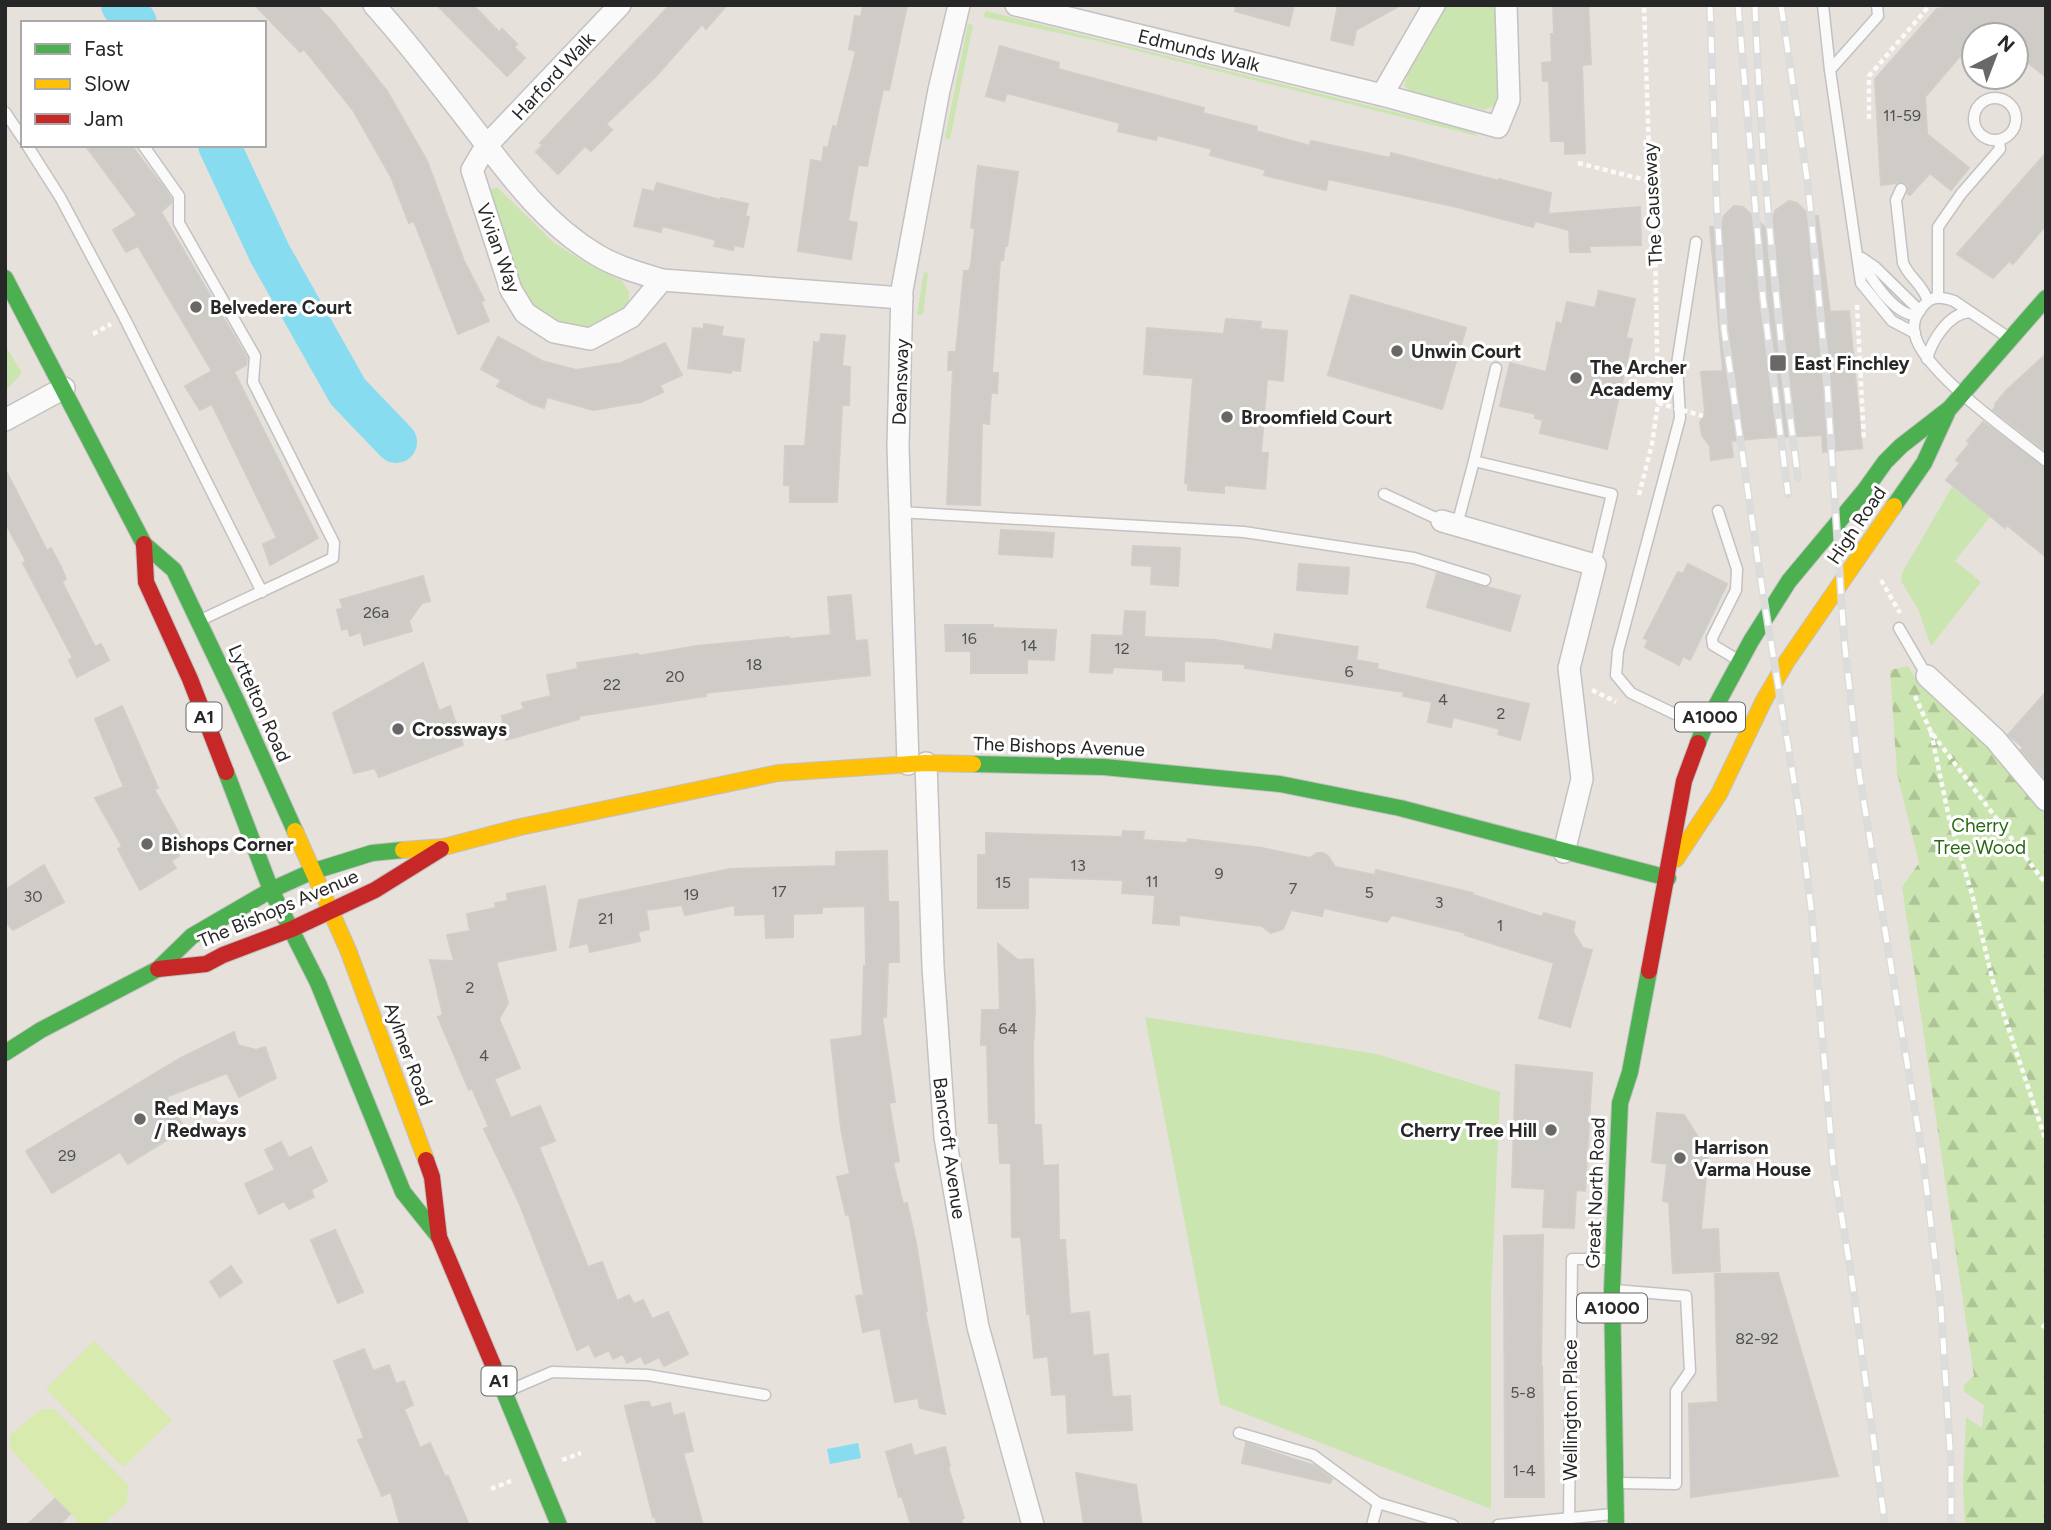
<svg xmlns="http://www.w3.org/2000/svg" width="2051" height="1530" viewBox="0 0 2051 1530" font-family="Figtree,sans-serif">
<defs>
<pattern id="forest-firs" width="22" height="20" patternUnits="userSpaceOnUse" patternTransform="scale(1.75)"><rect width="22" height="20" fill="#cae5b0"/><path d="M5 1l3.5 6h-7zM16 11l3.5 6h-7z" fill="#aec497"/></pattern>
</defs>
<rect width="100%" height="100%" fill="#e7e1db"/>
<g fill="#cae5b0">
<polygon points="1445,5 1497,5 1501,97 1496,105 1485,110 1412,92 1404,86 1409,69"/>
<polygon points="986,11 1467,130 1474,132 1477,136 1097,41 983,17"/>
<polygon points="968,24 973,25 950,139 945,138"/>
<path d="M497 187 554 243 593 267 622 281 629 292 628 306C591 337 552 333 522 294L489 198 490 190Z"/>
<polygon points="924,272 928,273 923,315 917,315"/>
<polygon points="5,345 22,373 5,391"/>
<polygon points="1952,487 1990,517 1955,561 1981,582 1931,646 1918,609 1901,581 1902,573"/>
<polygon points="1145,1017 1377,1054 1500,1092 1491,1300 1491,1509 1220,1404"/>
</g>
<polygon fill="url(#forest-firs)" points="1908,666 1915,677 2002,758 2046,811 2046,1422 2044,1429 2046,1440 2046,1525 1965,1525 1963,1486 1966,1417 1982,1428 1984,1405 1964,1392 1964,1385 1974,1376 1902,887 1919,863 1897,773 1890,670"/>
<g fill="#d8eaad">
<polygon points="94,1341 172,1420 123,1467 46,1389"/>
<polygon points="54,1409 128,1485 127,1503 102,1525 81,1525 11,1450 9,1436 40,1410"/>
</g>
<polygon fill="#87dcf0" points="858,1443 861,1458 830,1464 827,1449"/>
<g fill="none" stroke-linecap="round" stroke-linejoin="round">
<g stroke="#87dcf0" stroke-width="42">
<polyline points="122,5 136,23"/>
<polyline points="219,145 270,254 348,392 396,442"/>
</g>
</g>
<g fill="#cfcbc7" stroke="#d1cdc8" stroke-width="2">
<polygon points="255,5 316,5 331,20 387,91 427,161 464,261 484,300 481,302 489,321 458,334 414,221 409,223 391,177 353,110 304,49 300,52"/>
<polygon points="437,5 473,5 499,32 502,29 517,44 514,47 525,58 507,76"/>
<polygon points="670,5 727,5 706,29 702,24 656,76 606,124 612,130 591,151 585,146 558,174 536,152 543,145 540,143"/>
<polygon points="863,5 907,5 889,90 883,89 867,166 858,165 848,221 857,223 851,259 798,251 811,160 822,162 824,147 828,148 833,126 837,127 856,51 849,49 855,16 861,17"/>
<polygon points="1236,5 1294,5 1289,26 1235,11"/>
<polygon points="1338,5 1401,5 1356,30 1353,45 1331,40"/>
<polygon points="1553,5 1588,5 1591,64 1582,65 1585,153 1565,154 1565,141 1551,141 1549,81 1543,81 1542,63 1552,62 1551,34 1554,34"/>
<polygon points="1970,5 2040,5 2046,10 2046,77 2016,53 2016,35 1974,35 1974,55 1960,56 1925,97 1927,134 1969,168 1951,190 1930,173 1910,195 1908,194 1908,185 1904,182 1881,185 1875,79 1937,9"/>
<polygon points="1000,46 1059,63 1058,69 1204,108 1203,113 1257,127 1256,131 1310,146 1311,141 1390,158 1391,153 1499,181 1499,179 1551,193 1548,214 1640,207 1641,245 1589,246 1590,252 1570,252 1569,230 1535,221 1533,227 1457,207 1328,179 1326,190 1264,175 1266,170 1210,155 1212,149 1157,135 1156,140 1118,131 1120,123 1007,93 1004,101 986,96"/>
<polygon points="85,145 131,145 164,188 171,199 171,203 161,212 247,358 246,365 234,372 318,538 270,565 263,544 277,538 212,404 200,410 185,386 212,371 138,246 126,252 113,230 137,215"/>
<polygon points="2046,153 2046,225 2013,264 2009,261 1993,278 1957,254"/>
<polygon points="978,166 1018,172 1007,246 1005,246 1003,260 1000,260 992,373 998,373 997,393 991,393 989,424 982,423 980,505 947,504 953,370 948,370 949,352 956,352 964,271 969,271 971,264 975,228 971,228"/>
<polygon points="657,183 721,200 721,198 748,204 745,216 749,217 743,247 734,245 733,250 714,246 716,240 662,226 661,232 634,226 643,189 654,192"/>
<polygon points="1789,201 1797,203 1811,217 1818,216 1830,312 1849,311 1862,448 1823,452 1822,435 1761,438 1731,441 1733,457 1711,460 1710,446 1702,435 1700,423 1705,411 1701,372 1723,371 1710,227 1721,226 1724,216 1734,206 1743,207 1767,229 1776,210"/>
<polygon points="1599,291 1635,299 1626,338 1632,339 1607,449 1540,433 1543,420 1535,418 1536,414 1500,406 1510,363 1546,372 1557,322 1562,324 1567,302 1595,308"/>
<polygon points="1351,295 1466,328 1442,409 1328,375"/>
<polygon points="1226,319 1261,322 1260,329 1287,331 1283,381 1267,379 1261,453 1268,453 1265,489 1224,485 1224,493 1188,490 1188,484 1185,483 1193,378 1144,374 1147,328 1224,334"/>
<polygon points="704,324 723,327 721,336 744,339 740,371 731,370 731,373 688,368 693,328 704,329"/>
<polygon points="821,334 845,336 842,366 850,367 849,405 842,405 837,502 790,502 790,485 784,485 785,446 805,446 814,342 820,343"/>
<polygon points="498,337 542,361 576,370 621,363 665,343 682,375 660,385 663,392 641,402 593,410 547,397 544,408 532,404 497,386 501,380 481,369"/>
<polygon points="2046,354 2046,451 1993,410 1996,405 1995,404 2007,390"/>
<polygon points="1983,422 2046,469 2046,557 2007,525 2005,528 1946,480 1960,463 1956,460 1970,443 1967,441"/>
<polygon points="5,469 47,551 51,548 61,567 66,579 62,582 95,647 101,644 109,660 77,677 69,660 73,658 23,563 26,561 5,522"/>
<polygon points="1001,530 1054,533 1052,557 999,554"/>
<polygon points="1133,546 1180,548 1178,586 1151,584 1152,566 1132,565"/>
<polygon points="1299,564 1349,568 1347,594 1297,590"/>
<polygon points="1688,564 1727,584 1690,660 1683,656 1679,665 1645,647 1648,640 1644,638 1678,572 1683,574"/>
<polygon points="1437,573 1520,596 1510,631 1427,607"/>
<polygon points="423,576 430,601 422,603 409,621 412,631 364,645 361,632 350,636 348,628 342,630 337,610 343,608 340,600"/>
<polygon points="851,595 855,641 867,640 870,675 705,693 706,696 579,716 579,719 506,740 502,716 524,709 522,703 551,696 547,675 578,669 577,663 638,654 638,656 697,646 789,637 789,639 831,635 828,597"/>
<polygon points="1125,611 1145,612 1144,637 1216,640 1272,650 1275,634 1358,647 1356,660 1378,664 1377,669 1529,704 1520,740 1498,734 1500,729 1453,717 1451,727 1428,722 1432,702 1403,696 1404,692 1245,668 1245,664 1184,661 1184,681 1163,680 1163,670 1113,667 1112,673 1090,672 1092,635 1123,636"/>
<polygon points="945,625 993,625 993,628 1056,630 1054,660 1027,659 1027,673 971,673 971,651 946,651"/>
<polygon points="423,663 439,711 450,706 463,745 379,777 375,768 354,773 333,713"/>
<polygon points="2046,692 2046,779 2021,750 2023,747 2008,735"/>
<polygon points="122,706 158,788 154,789 181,837 171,842 179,856 171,861 176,868 140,890 118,849 122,846 95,798 124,787 95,719"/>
<polygon points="1123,831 1144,832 1143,840 1187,843 1188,839 1262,848 1310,858 1317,853 1323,853 1328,856 1335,867 1375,875 1376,870 1401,876 1473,893 1473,895 1542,917 1544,913 1575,922 1573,932 1583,948 1592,950 1570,1027 1539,1018 1554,963 1465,935 1466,933 1392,915 1387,922 1324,908 1322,916 1291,910 1283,929 1271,933 1262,926 1179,915 1179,925 1153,923 1155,895 1122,893 1123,880 1028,877 1028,908 978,908 978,855 986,855 986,833 1122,837"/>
<polygon points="887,851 888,902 898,902 899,962 888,962 886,1017 882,1017 895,1102 889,1103 899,1161 893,1163 903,1204 907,1203 916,1243 927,1311 925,1311 945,1414 920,1408 918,1398 895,1402 880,1328 863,1332 856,1296 864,1295 849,1214 846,1215 837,1177 850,1174 841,1128 831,1040 862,1036 864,966 866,966 865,906 822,907 822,913 793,914 793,937 766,938 765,914 735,915 735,905 685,915 682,905 646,910 649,929 638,932 640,941 590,952 588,943 570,947 579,900 730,869 836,866 836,852"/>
<polygon points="44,865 64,902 13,930 5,921 5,890"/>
<polygon points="545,886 556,950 496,962 508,1003 499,1019 520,1068 494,1079 511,1118 540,1106 555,1141 539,1147 588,1267 602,1262 617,1301 629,1295 634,1304 643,1300 652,1319 668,1312 688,1354 664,1366 659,1357 645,1364 641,1356 627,1363 623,1354 613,1359 609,1350 595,1357 589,1344 577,1350 518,1200 484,1129 489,1127 472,1088 469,1090 438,1017 443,1015 430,960 454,961 447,935 470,931 467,914 496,908 495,903 508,901 507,894"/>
<polygon points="998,944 1018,960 1033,959 1035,1012 1033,1047 1034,1125 1041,1125 1043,1166 1058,1165 1059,1240 1065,1240 1070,1314 1089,1312 1093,1356 1108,1354 1112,1397 1130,1396 1132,1430 1068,1433 1066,1394 1052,1395 1048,1356 1034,1358 1030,1314 1027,1314 1021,1237 1012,1237 1011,1163 1000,1163 998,1123 989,1123 987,1045 981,1045 982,1010 1000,1010"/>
<polygon points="234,1032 238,1045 256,1050 265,1047 276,1078 239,1097 227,1073 166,1097 185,1129 128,1164 120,1152 52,1193 26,1151 181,1058"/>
<polygon points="1516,1065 1592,1073 1585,1191 1576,1190 1574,1228 1543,1227 1545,1189 1512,1187"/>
<polygon points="1657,1113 1684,1115 1708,1153 1701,1230 1718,1229 1720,1271 1673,1273 1669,1202 1663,1201 1667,1164 1652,1162"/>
<polygon points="281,1142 289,1158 311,1147 327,1181 311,1190 314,1197 289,1209 284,1201 259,1214 245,1184 275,1170 265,1150"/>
<polygon points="335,1230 363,1292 338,1303 311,1240"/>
<polygon points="1543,1235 1541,1366 1542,1366 1544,1497 1505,1497 1504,1236"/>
<polygon points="231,1266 242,1282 220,1297 210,1282"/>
<polygon points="1778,1273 1838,1476 1691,1497 1689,1404 1718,1402 1715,1274"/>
<polygon points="364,1349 373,1371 389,1365 396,1384 404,1381 413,1405 404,1409 420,1448 430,1443 445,1477 448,1476 469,1525 400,1525 391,1492 382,1496 358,1440 364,1438 334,1361"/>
<polygon points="641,1402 649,1402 651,1408 670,1403 673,1416 684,1413 693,1451 683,1453 703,1525 657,1525 655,1516 653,1517 625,1406"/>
<polygon points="1246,1443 1315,1466 1332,1479 1330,1483 1242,1463"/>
<polygon points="911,1444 914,1456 945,1447 950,1466 948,1467 964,1518 961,1519 963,1525 911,1525 902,1496 899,1497 886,1452"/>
<polygon points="1076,1473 1136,1485 1142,1525 1084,1525"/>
<polygon points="55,1499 70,1514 59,1525 27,1525"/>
</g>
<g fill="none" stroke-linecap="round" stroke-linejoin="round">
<defs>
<g id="lane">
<polyline points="1823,5 1830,70"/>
<polyline points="1877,5 1878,16 1830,70 1861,283 1892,321 1915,333"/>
<circle cx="1995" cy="119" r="21"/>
<polyline points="5,112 23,139"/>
<polyline points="27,145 60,197 124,317 262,592"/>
<polyline points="143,145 179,196 179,223 255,356 253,382 334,543 333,558 205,618"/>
<path d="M1901 189 1896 200 1903 263C1910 279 1922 283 1928 301"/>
<polyline points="1696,242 1677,364 1680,418 1618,651 1616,675 1631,693 1700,726"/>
<polyline points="1862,258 1875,267 1920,311"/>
<path d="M1860 260C1871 278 1895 317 1917 315"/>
<polyline points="1938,297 1938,227 1961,194 2000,149 1999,141"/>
<path d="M2006 336 1954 301C1943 297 1932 295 1924 305 1916 313 1912 324 1915 335 1924 373 2013 434 2046 461"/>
<path d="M1927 359C1932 340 1949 313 1970 312"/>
<polyline points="1496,368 1474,461 1612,494 1595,565"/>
<polyline points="1384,494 1442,521"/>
<polyline points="1718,511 1737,569 1736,590 1712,638 1713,645 1738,660"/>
<polyline points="899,512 1244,532 1414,558 1485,580"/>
<polyline points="1457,525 1474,461"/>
<polyline points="1899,628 1927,676"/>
<polyline points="1615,1290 1686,1296 1690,1371 1676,1391 1676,1484 1620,1483"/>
<polyline points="510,1390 552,1372 648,1375 765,1395"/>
<polyline points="1239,1433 1313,1455 1378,1503 1453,1525"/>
<polyline points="1569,1519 1572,1259 1611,1259"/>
<polyline points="1372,1525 1378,1503"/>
<polyline points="1498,1525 1613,1514"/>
</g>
<g id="street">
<path d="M374 5C411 46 444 90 478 134 513 180 547 225 597 255 617 267 640 273 662 280L902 298"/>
<polyline points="620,5 486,146 472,170 511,290 525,313 554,332 590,339 631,317 662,280"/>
<polyline points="1016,5 1382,95 1498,127 1509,100 1506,5"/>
<polyline points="1382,95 1434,5"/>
<polyline points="5,420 64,388"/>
<polyline points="1442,521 1595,565 1569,668 1582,779 1564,852"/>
<polyline points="1927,676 1995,739 2046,800"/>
<polyline points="926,763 933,967 945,1137 978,1327 1033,1525"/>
<polyline points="908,764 898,446 902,290 939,90 959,5"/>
</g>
<g id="fast">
<polyline points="5,278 144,544 174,570 238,704 295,831"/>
<polyline points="1894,506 1924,463 1947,413"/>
<polyline points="1698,743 1704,728 1751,641 1789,581 1865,490 1885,462 1901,446 1950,408 2046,298"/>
<polyline points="973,764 1104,767 1280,784 1400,808 1668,878"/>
<polyline points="226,772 271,890 318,983 403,1192 439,1237"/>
<polyline points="5,1053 41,1030 158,969 192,936 271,890 311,872 372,853 403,850"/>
<polyline points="493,1365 559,1525"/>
<polyline points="1616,1525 1612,1290 1620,1103 1630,1072 1649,971"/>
</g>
<g id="slow">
<polyline points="295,831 348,950 426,1160"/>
<polyline points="403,850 444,847 520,827 778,773 926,763 973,764"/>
<polyline points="1676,859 1719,794 1764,700 1787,661 1894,506"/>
</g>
<g id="jam">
<polyline points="144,544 146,582 190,679 226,772"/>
<polyline points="158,969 206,964 223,955 292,929 375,890 441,849"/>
<polyline points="1649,971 1684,781 1698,743"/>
<polyline points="426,1160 432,1177 439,1237 493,1365"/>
</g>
</defs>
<use href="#lane" stroke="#c3c1c2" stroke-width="13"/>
<use href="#street" stroke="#c3c1c2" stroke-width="24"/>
<use href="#fast" stroke="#c3c1c2" stroke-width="18"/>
<use href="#slow" stroke="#c3c1c2" stroke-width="18"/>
<use href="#jam" stroke="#c3c1c2" stroke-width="18"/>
<g stroke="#fbfafa" stroke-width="4.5" stroke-dasharray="5 3.5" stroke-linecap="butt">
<polyline points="1869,119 1869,76 1930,5"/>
<polyline points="1578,163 1650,181"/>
<polyline points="1857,305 1864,440"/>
<polyline points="93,334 111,324"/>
<polyline points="1639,495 1652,444 1658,403 1655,238 1650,181 1644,5"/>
<polyline points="1881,580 1900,613"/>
<polyline points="1592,690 1616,702"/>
<polyline points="1915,696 1931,732 2046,884"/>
<polyline points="1931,732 1949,818 1972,894 1993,982 2046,1141"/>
<polyline points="2042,1325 2046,1328"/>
<polyline points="562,1460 581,1453"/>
<polyline points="491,1489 511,1481"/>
</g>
<use href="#lane" stroke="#fbfafa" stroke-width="10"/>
<use href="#street" stroke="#fbfafa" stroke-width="21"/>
<use href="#fast" stroke="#4caf50" stroke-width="16"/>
<use href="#slow" stroke="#ffc107" stroke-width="16"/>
<use href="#jam" stroke="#c62828" stroke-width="16"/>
<defs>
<g id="rail">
<polyline points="1710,5 1717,210 1724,329 1762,588 1800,818 1812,916 1833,1164 1852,1280 1885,1525"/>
<polyline points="1738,5 1763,298 1788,494"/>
<path d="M1755 5C1761 164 1777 321 1798 478"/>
<polyline points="1781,5 1808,185 1827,383 1844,639 1859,773 1923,1159 1941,1308 1951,1465 1951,1525"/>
</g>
</defs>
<use href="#rail" stroke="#dcdcdd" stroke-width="8"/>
<use href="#rail" stroke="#fff" stroke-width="5" stroke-dasharray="16" stroke-linecap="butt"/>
<polyline stroke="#fbfafa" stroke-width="4.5" stroke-dasharray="5 3.5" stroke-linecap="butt" points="1658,403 1703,416"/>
</g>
<g fill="#6a6866" stroke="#fff" stroke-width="2.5">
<circle cx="196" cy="307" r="7"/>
<circle cx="1397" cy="351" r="7"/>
<rect x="1769" y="354" width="18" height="18" rx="3.5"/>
<circle cx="1576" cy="378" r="7"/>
<circle cx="1227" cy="417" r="7"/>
<circle cx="398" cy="729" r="7"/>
<circle cx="147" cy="844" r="7"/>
<circle cx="140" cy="1119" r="7"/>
<circle cx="1551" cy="1130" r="7"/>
<circle cx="1680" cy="1158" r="7"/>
</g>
<g text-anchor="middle" stroke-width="6" stroke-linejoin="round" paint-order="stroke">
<g font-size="16" fill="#525150">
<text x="1902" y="121">11-59</text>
<text x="376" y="618">26a</text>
<text x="969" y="644">16</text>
<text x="1029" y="651">14</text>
<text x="1122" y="654">12</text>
<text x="754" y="670">18</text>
<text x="1349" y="677">6</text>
<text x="675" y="682">20</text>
<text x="612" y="690">22</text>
<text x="1443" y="705">4</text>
<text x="1501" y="719">2</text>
<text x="1078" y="871">13</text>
<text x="1219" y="879">9</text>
<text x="1152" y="887">11</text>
<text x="1003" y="888">15</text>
<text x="1293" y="894">7</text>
<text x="779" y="897">17</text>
<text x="1369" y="898">5</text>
<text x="691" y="900">19</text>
<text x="33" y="902">30</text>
<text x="1439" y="908">3</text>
<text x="606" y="924">21</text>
<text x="1500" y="931">1</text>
<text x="470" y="993">2</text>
<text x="1008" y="1034">64</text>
<text x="484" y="1061">4</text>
<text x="67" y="1161">29</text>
<text x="1757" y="1344">82-92</text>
<text x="1523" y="1398">5-8</text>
<text x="1524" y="1476">1-4</text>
</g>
<g fill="#fff" stroke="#686868" stroke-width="2">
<rect x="186.5" y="702.5" width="35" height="29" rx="5"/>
<rect x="1675" y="702.5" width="70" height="29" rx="5"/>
<rect x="1577" y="1293.5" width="70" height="29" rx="5"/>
<rect x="481.5" y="1366.5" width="35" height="29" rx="5"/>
</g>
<g font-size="18" font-weight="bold" fill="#272727">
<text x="204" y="723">A1</text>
<text x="1710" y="723">A1000</text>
<text x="1612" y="1314">A1000</text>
<text x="499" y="1387">A1</text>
</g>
<g font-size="19" fill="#272727" stroke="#fff">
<text transform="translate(1199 50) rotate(14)" y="7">Edmunds Walk</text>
<text transform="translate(553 76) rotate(-47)" y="7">Harford Walk</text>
<text transform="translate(1652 204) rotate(-93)" y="7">The Causeway</text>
<text transform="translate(499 248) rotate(70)" y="7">Vivian Way</text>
<text transform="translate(900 382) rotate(-88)" y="7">Deansway</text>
<text transform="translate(1856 525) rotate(-56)" y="7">High Road</text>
<text transform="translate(260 703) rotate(66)" y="7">Lyttelton Road</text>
<text transform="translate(1059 746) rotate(2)" y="7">The Bishops Avenue</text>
<text transform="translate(278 908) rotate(-23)" y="7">The Bishops Avenue</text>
<text transform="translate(409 1054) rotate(70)" y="7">Aylmer Road</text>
<text transform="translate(950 1148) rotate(82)" y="7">Bancroft Avenue</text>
<text transform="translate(1595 1193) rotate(-88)" y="7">Great North Road</text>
<text transform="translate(1570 1410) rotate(-90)" y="7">Wellington Place</text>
</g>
<g font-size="19" font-weight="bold" fill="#272727" stroke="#fff" text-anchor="start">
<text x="210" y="314">Belvedere Court</text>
<text x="1411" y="358">Unwin Court</text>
<text x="1794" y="370">East Finchley</text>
<text x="1590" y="374">The Archer<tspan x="1590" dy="22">Academy</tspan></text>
<text x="1241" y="424">Broomfield Court</text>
<text x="412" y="736">Crossways</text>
<text x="161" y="851">Bishops Corner</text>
<text x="154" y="1115">Red Mays<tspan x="154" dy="22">/ Redways</tspan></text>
<text x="1537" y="1137" text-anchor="end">Cherry Tree Hill</text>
<text x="1694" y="1154">Harrison<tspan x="1694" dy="22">Varma House</tspan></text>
</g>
<g font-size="19" fill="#2a6912" stroke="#fff">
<text x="1980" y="832">Cherry<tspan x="1980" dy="22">Tree Wood</tspan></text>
</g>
</g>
<rect width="2051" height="1530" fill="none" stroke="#272727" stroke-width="14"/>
<rect x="21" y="21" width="245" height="126" fill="#ffffff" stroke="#a9a9a9" stroke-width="2"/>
<rect x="35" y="44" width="35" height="10" fill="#4caf50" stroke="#a9a9a9" stroke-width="2"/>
<text x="84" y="56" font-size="21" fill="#272727">Fast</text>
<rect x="35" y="79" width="35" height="10" fill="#ffc107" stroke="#a9a9a9" stroke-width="2"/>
<text x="84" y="91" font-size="21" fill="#272727">Slow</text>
<rect x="35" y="114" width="35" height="10" fill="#c62828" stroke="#a9a9a9" stroke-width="2"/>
<text x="84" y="126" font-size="21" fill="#272727">Jam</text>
<g transform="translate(1995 56) rotate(42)"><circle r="33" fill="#ffffff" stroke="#a9a9a9" stroke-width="2"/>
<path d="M0-5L12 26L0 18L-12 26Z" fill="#6a6866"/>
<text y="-10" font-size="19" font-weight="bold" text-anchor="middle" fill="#272727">N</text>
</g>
</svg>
